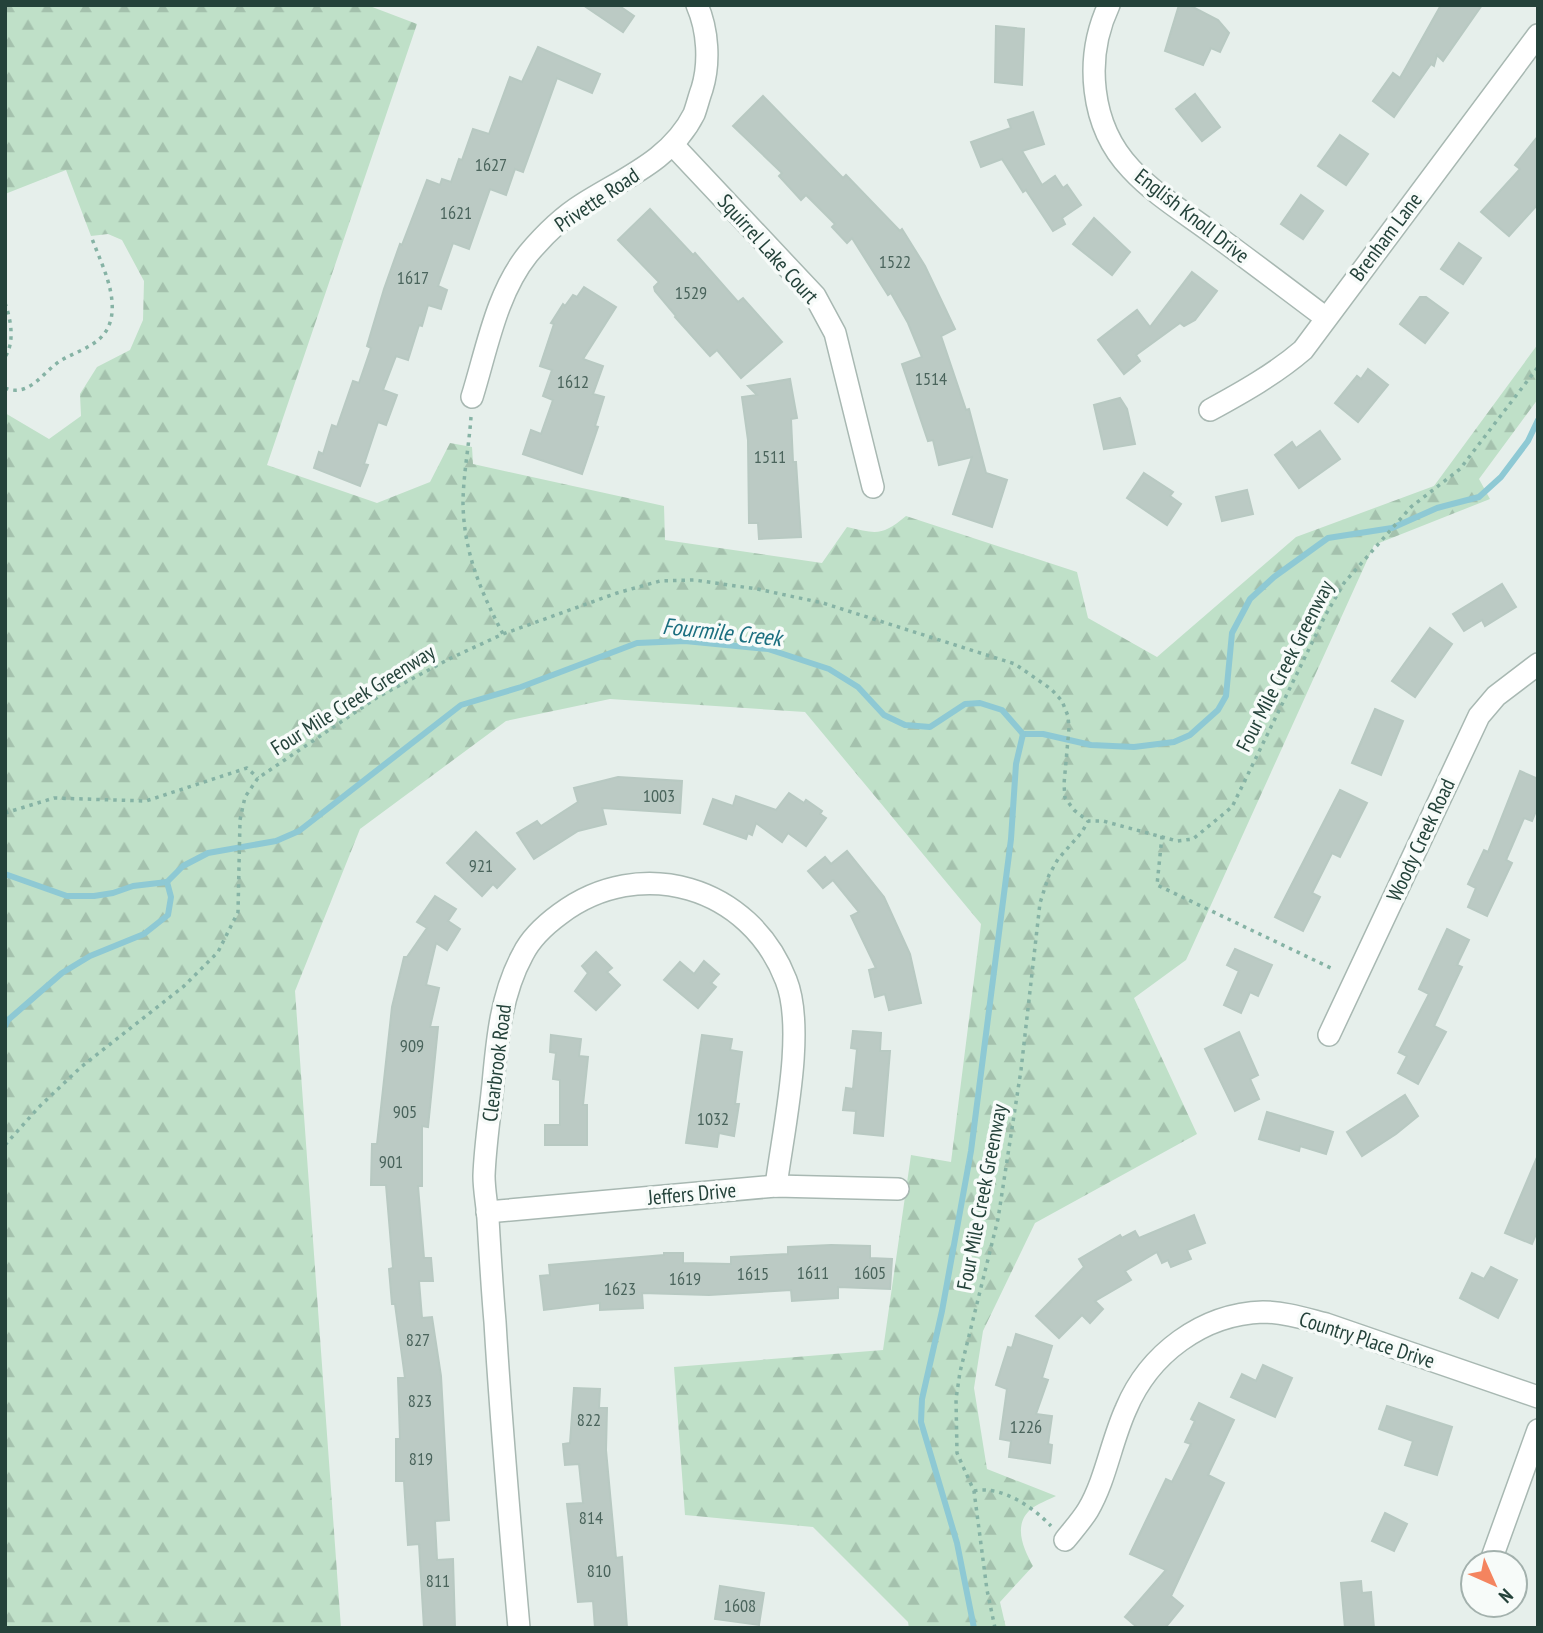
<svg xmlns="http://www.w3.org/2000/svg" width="1543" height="1633" viewBox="0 0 1543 1633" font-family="'PT Sans Narrow',sans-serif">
<defs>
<pattern id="forest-firs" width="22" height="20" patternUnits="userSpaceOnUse" patternTransform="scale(1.75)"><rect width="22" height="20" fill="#bfe0c8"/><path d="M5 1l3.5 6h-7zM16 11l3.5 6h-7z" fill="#a4c1ad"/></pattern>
</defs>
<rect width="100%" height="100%" fill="#e6efeb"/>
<path fill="url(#forest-firs)" d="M5 5H367L417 24 267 465 377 503 430 482 450 443 472 447 473 464 664 506 665 540 822 563 847 527C877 534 882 536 906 516L1077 572 1088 618 1157 657 1296 537 1434 486 1538 344V399L1479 479 1490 499 1374 545 1186 960 1134 998 1197 1134 1035 1223 983 1331 974 1388 987 1469 1056 1496C1048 1500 1037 1504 1031 1509 1012 1525 1024 1550 1033 1566L1000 1602 1006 1628H909L908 1622 813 1527 685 1515 674 1367 883 1350 911 1155 951 1162 981 924 805 712 610 699 506 721 360 829 295 991 341 1628H5V413L49 439 81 416 80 394 97 367 130 350 143 320 144 281 122 240 108 234 91 236 66 170 5 194Z"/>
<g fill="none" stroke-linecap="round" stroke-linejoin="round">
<g stroke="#8ec9d4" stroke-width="6">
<polyline points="5,874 67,896 94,896 113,893 133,886 167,882"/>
<polyline points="167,882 183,866 208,853 276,841 299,831 461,705 521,687 637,643 685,641 768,649 829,669 858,687 884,715 905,725 930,727 965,704 980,703 1002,710 1023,734 1043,734 1091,745 1134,747 1174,742 1190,735 1218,710 1226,696 1232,633 1250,599 1274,577 1328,538 1392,528 1437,508 1479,497 1501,477 1528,441 1538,420"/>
<polyline points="5,1026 8,1020 62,973 90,956 144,934 168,915 171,897 167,882"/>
<polyline points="974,1628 957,1543 921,1422 922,1399 942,1311 971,1151 1011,839 1016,764 1023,734"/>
</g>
</g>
<g fill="#bbcac4" stroke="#b8c9c2" stroke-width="2">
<polygon points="583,5 618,5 634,16 623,32"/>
<polygon points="1179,5 1189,5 1218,20 1229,33 1220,52 1211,48 1203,65 1165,51"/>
<polygon points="1441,5 1482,5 1443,61 1437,55 1434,66 1431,64 1394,117 1373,101 1393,73 1400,78"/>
<polygon points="996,26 1024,29 1022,85 995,82"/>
<polygon points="538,47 600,74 592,93 557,78 523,172 515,169 506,195 490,189 469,249 453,243 438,286 447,290 441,309 428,305 422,326 419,325 408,360 396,356 383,390 397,395 386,425 378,422 364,464 368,465 360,486 314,468 319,452 323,454 332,425 337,427 353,381 359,383 371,348 367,346 384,289 400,244 402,245 427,180 440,185 442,179 451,182 459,159 462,160 473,129 489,134 510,77 522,82"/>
<polygon points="1195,94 1220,127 1202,141 1176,109"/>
<polygon points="763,96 843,178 846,175 900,231 902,229 925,266 955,329 941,336 966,410 969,409 986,473 1007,480 992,527 953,514 972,457 939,465 933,440 928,441 902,364 922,357 908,323 891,293 888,295 852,238 847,243 832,227 835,224 806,195 801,200 779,176 782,173 733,126"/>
<polygon points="1033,112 1044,144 1022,151 1042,185 1055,176 1063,188 1067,185 1081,205 1062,218 1065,224 1053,231 1026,190 1023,192 1002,159 981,167 971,142 1011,128 1008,120"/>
<polygon points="1340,135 1368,154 1346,185 1318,166"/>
<polygon points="1538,136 1538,204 1509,236 1481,212 1520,169 1515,165"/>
<polygon points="1301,195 1323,211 1303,239 1281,224"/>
<polygon points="650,209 693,255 695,253 738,302 743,298 782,342 741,378 717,350 710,356 675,317 676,316 655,291 654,287 659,282 618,240"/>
<polygon points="1094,218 1130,252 1112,275 1073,244"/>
<polygon points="1459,243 1481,258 1463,284 1441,269"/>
<polygon points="1192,272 1217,291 1195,320 1184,326 1180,323 1136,355 1140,361 1124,374 1098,340 1137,310 1150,327"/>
<polygon points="584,287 616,307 583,359 603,366 593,394 604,397 595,426 598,427 582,474 523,454 531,430 541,434 553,400 543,396 552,370 540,366 554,324 551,323 563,304 565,306 573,295 577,297"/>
<polygon points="1420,297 1426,297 1448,313 1425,343 1400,324"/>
<polygon points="1368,369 1388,385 1358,422 1335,403 1357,376 1361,379"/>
<polygon points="790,379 797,418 791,419 793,462 796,462 801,537 759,539 758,523 749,523 748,440 742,397 757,395 748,386"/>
<polygon points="1120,398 1127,409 1135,444 1104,449 1094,405"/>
<polygon points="1320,431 1340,459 1299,488 1275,455 1292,442 1296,448"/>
<polygon points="1144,473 1173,492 1170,496 1181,504 1167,525 1127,498"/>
<polygon points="1247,490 1253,514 1222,521 1216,497"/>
<polygon points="1502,584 1516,607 1485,626 1482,620 1464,631 1453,614"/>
<polygon points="1430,628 1452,644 1415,697 1392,681"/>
<polygon points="1375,709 1403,721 1381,775 1352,763"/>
<polygon points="1520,771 1538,779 1538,806 1532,821 1524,818 1506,860 1512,863 1487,916 1468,907 1476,888 1468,884 1484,850 1488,852"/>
<polygon points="618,777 682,781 680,813 602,808 606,824 578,831 534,859 517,833 537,821 541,826 578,802 574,788"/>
<polygon points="1340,790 1367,803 1340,857 1332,853 1312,893 1320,897 1303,931 1275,917"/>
<polygon points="789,793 804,803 806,800 822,811 820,814 826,818 806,846 788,833 782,842 756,823 752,835 748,833 746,839 704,824 713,799 733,806 736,796 776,810"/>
<polygon points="476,832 515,869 497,888 493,884 482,896 447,863"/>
<polygon points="847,851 884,897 910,954 921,1003 889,1010 885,994 875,997 869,970 876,968 851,916 859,912 833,880 823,888 808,871 825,857 831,864"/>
<polygon points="435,896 456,909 448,921 460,929 447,950 436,943 426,985 439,988 430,1027 438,1027 428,1127 422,1126 422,1186 418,1186 424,1258 431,1258 433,1281 419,1281 422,1318 432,1317 441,1376 449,1520 435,1521 437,1560 453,1559 455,1628 424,1628 419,1544 408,1545 404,1481 396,1481 396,1439 400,1439 398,1378 405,1378 395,1304 392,1304 389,1269 393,1268 386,1185 371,1185 372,1144 377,1144 392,1007 404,957 407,957 427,928 417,922"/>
<polygon points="1447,929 1469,940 1457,965 1462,967 1434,1026 1446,1032 1418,1084 1398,1073 1407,1056 1399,1052 1429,994 1419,989"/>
<polygon points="1235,949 1272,965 1258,996 1250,992 1241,1013 1224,1005 1239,971 1227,965"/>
<polygon points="596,952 612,968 607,972 620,985 596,1010 575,991 588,973 582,966"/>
<polygon points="704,961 719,974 711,983 716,987 698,1008 664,980 680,962 694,974"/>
<polygon points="853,1031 881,1033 880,1051 890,1051 883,1136 854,1133 856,1111 843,1110 846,1088 853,1089 857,1049 851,1048"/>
<polygon points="1239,1032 1258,1075 1250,1079 1259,1099 1235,1111 1205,1049"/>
<polygon points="551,1035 581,1039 579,1056 588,1057 583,1105 587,1105 587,1145 545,1145 545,1125 560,1125 560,1080 553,1079 556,1053 550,1052"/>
<polygon points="702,1035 732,1039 730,1050 742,1052 735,1104 739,1104 734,1136 719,1133 717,1147 686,1143"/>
<polygon points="1405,1095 1418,1116 1396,1134 1362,1156 1347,1132"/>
<polygon points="1267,1112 1333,1132 1326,1154 1300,1146 1299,1151 1259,1139"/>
<polygon points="1538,1155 1538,1229 1532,1244 1505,1233"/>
<polygon points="1194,1215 1205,1243 1187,1250 1191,1259 1171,1267 1168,1260 1162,1263 1157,1252 1125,1271 1131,1280 1095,1301 1103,1309 1090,1323 1082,1315 1059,1338 1036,1316 1084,1267 1079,1259 1120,1235 1122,1238 1135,1231 1139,1238"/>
<polygon points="831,1245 870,1246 870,1258 892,1259 890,1289 838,1287 838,1298 792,1301 791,1290 709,1295 642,1293 643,1308 600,1310 600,1303 544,1310 540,1276 550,1275 549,1265 664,1255 664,1253 683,1253 683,1263 731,1264 731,1257 788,1254 788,1247"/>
<polygon points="1491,1267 1517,1280 1498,1318 1460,1298 1472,1273 1484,1279"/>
<polygon points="1016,1334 1052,1346 1042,1378 1048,1380 1036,1414 1052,1416 1048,1444 1052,1445 1050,1463 1009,1457 1011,1441 1000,1439 1007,1389 996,1385 1008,1347 1012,1348"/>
<polygon points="1263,1365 1292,1378 1275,1417 1231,1397 1242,1374 1256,1381"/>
<polygon points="574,1388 600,1389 599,1408 607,1408 606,1450 616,1558 622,1557 627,1628 595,1628 593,1601 578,1602 567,1504 583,1503 579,1464 565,1465 563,1444 570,1443"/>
<polygon points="1199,1403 1234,1420 1208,1475 1224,1483 1171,1596 1183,1606 1165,1628 1138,1628 1125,1617 1166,1570 1130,1554 1166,1479 1172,1482 1191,1444 1185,1442 1195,1421 1191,1419"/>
<polygon points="1387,1406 1452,1427 1437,1475 1405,1465 1413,1441 1379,1429"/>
<polygon points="1385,1513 1407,1524 1394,1551 1372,1541"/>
<polygon points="1361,1581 1362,1593 1371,1592 1374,1628 1345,1628 1341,1583"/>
<polygon points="720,1586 764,1593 759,1625 715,1619"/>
</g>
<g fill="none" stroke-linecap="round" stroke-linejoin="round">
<defs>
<g id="minor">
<path d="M1109 5C1084 58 1090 126 1131 169 1155 195 1187 214 1215 235 1252 262 1289 290 1326 318"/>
<polyline points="673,145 815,296 835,333 873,487"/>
<path d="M472 397C487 349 496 294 528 254 544 235 562 217 583 204 624 178 671 160 694 114 697 106 699 97 702 89 710 63 708 30 697 5"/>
<path d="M1210 410C1243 392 1275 374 1303 350L1538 35"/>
<polyline points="1329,1035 1479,716 1496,696 1538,664"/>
<polyline points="487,1212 776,1186 898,1189"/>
<path d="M1065 1540C1073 1530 1082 1520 1088 1510 1106 1479 1111 1442 1126 1409 1149 1354 1202 1314 1263 1312 1284 1312 1306 1319 1326 1324L1538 1397"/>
<polyline points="1490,1563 1538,1430"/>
<path d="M519 1628C510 1526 501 1424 495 1322 492 1288 490 1253 488 1219 487 1204 484 1190 484 1176 485 1146 490 1115 493 1084 497 1040 501 994 523 954 531 938 545 925 560 914 640 854 750 886 786 980 806 1030 783 1131 776 1186"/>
</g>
</defs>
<use href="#minor" stroke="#a8b8b2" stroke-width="24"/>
<g stroke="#86b3a5" stroke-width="3.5" stroke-dasharray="3.5 5" stroke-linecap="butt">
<path d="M5 303C11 320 15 342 5 357"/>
<path d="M5 388C29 398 43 372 60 361 80 349 105 345 111 319 117 292 100 261 91 236"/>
<path d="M471 417C469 446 463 476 463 504 464 553 481 592 503 634"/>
<polyline points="5,813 54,798 146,801 247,768 258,778"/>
<polyline points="1162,836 1157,885 1335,970"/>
<polyline points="5,1145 39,1107 81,1067 184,986 218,952 238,912 240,820 245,797 258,778 378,697 451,658 503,634 617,593 660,581 694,580 757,589 823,603 1015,664 1051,689 1062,701 1068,716 1069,728 1064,784 1065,798 1074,810 1088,821 1103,821 1177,841 1193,839 1232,807 1325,616 1344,583 1411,507 1460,469 1538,367"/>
<path d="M974 1491C1001 1485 1033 1507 1051 1526"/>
<polyline points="995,1628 987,1590 974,1491 957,1453 956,1399 960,1372 998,1219 1021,1070 1040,903 1049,875 1058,859 1082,832 1088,821"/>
</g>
<use href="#minor" stroke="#fff" stroke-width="21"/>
</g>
<g text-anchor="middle" stroke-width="7" stroke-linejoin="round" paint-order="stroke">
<g font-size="18" fill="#4a645c">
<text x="491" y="171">1627</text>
<text x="456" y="219">1621</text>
<text x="895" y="268">1522</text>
<text x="413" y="284">1617</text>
<text x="691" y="299">1529</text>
<text x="931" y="385">1514</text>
<text x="573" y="388">1612</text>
<text x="770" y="463">1511</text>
<text x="659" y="802">1003</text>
<text x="481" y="872">921</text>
<text x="412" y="1052">909</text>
<text x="405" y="1118">905</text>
<text x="713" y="1125">1032</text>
<text x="391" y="1168">901</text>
<text x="813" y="1279">1611</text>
<text x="870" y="1279">1605</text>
<text x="753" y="1280">1615</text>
<text x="685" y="1285">1619</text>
<text x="620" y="1295">1623</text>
<text x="418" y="1346">827</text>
<text x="420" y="1407">823</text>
<text x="589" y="1426">822</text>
<text x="1026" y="1433">1226</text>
<text x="421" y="1465">819</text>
<text x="591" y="1524">814</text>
<text x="599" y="1577">810</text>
<text x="438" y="1587">811</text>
<text x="740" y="1612">1608</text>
</g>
<g font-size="21" fill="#24423a" stroke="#f7fbf9">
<text transform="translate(597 200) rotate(-34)" y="7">Privette Road</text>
<text transform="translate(1192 216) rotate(38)" y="7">English Knoll Drive</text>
<text transform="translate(1386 237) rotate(-53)" y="7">Brenham Lane</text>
<text transform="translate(768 249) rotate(48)" y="7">Squirrel Lake Court</text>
<text transform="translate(1285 666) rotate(-63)" y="7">Four Mile Creek Greenway</text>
<text transform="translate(353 700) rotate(-32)" y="7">Four Mile Creek Greenway</text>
<text transform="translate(1421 840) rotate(-65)" y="7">Woody Creek Road</text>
<text transform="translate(497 1063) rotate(-83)" y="7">Clearbrook Road</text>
<text transform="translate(692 1194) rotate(-5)" y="7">Jeffers Drive</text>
<text transform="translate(982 1197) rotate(-79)" y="7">Four Mile Creek Greenway</text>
<text transform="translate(1367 1340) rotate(18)" y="7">Country Place Drive</text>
</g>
<g font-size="23" font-style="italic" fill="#1c6f80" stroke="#f7fbf9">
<text transform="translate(722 632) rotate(6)" y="8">Fourmile Creek</text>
</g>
</g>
<rect width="1543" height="1633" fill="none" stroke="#24423a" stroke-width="14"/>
<g transform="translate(1494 1584) rotate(135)"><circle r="33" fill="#f7fbf9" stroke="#a3b1ad" stroke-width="2"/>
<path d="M0-5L12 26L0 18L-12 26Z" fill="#f4845f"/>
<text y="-10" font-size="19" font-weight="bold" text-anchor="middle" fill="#24423a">N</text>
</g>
</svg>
